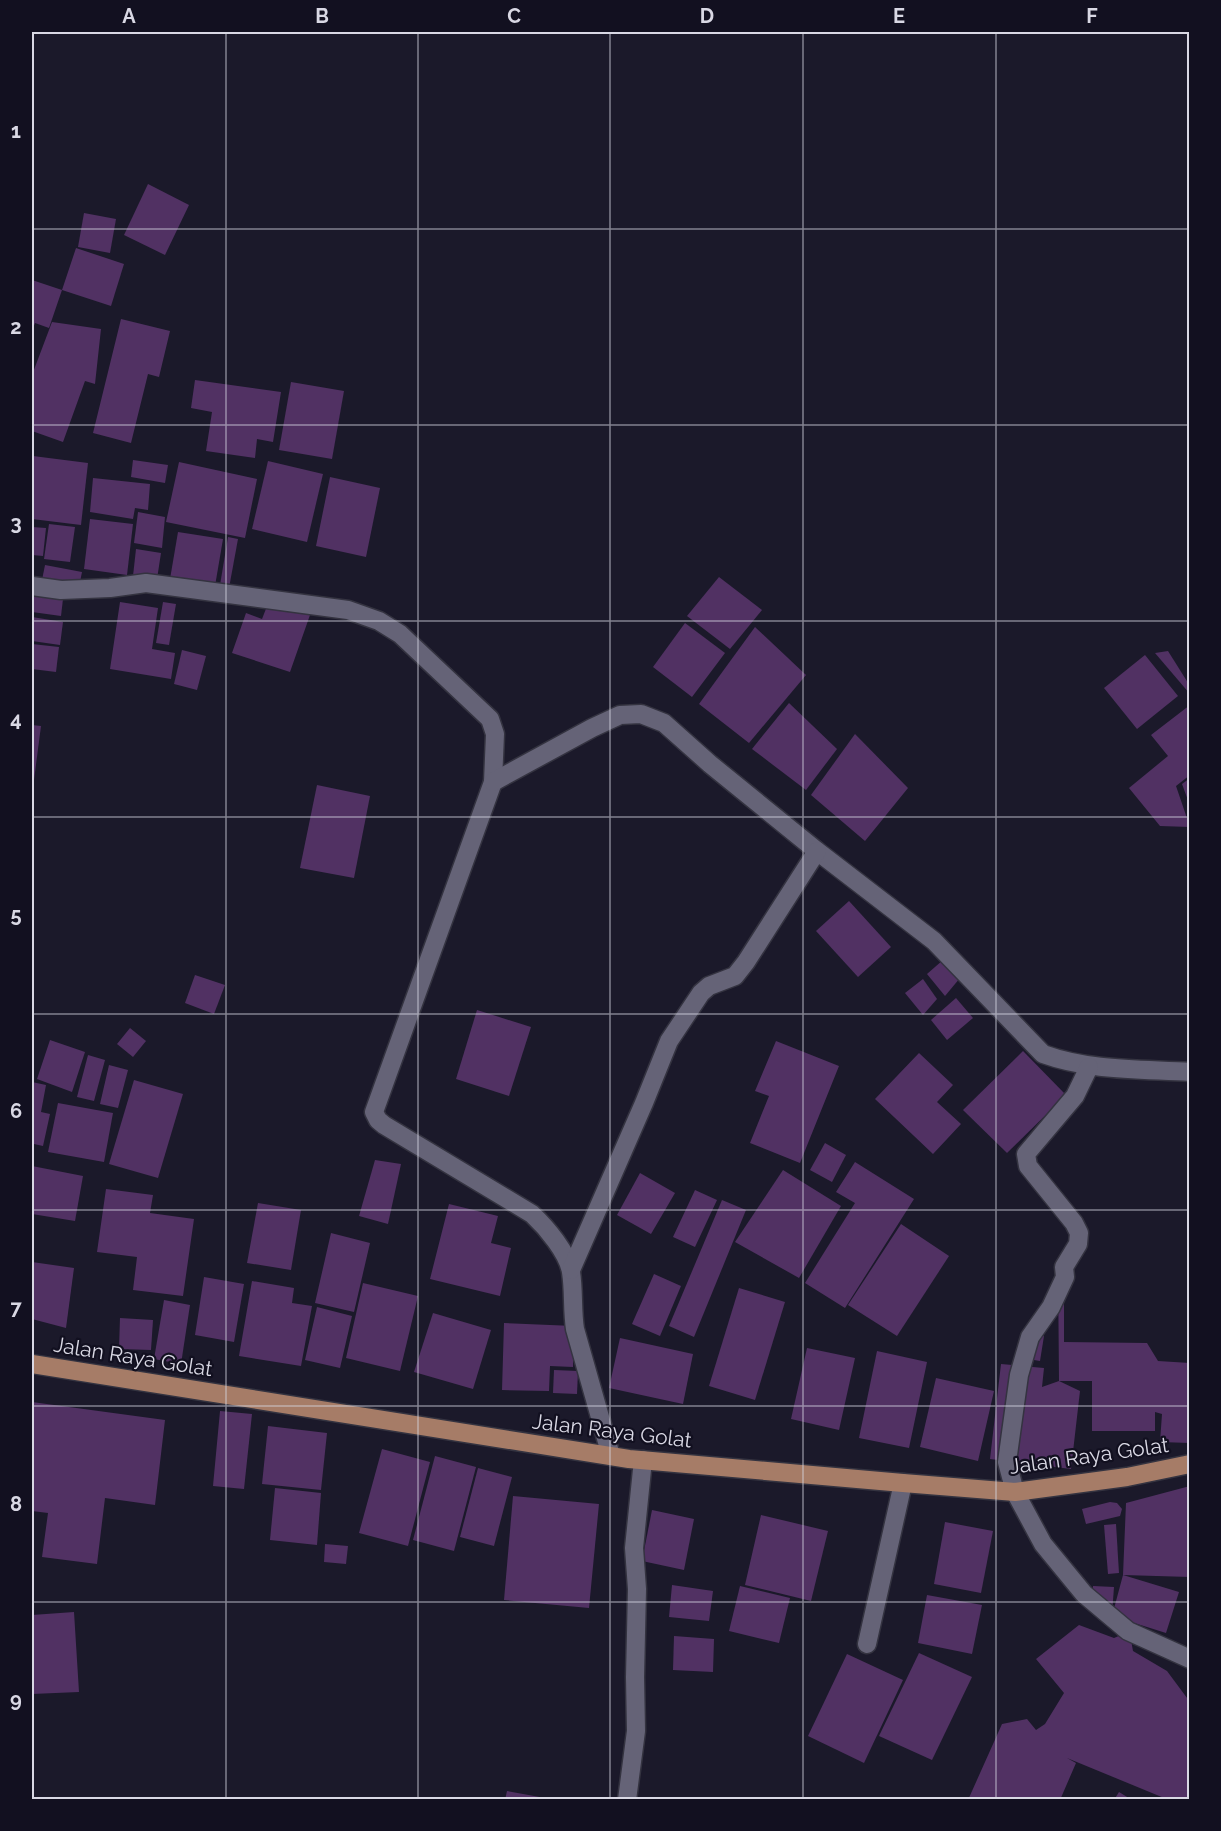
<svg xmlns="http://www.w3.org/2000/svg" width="1221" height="1831" viewBox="0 0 1221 1831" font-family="Raleway,sans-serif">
<rect width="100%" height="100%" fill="#1b192a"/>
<g fill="#513163">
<polygon points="148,184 189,205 165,255 124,235"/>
<polygon points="84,213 116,219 110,253 78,247"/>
<polygon points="76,248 124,264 111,306 62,290"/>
<polygon points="32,280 62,290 49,328 35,323 32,331"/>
<polygon points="121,319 170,331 159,377 148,374 131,443 93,433"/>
<polygon points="52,322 101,329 95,384 85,381 63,442 32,431 32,375"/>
<polygon points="195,380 281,392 273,442 257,439 255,458 206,451 212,412 191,408"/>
<polygon points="291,382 344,391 332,459 279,450"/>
<polygon points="33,456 88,463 81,525 32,519"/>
<polygon points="133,460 168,465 165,483 131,477"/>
<polygon points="268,461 323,474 307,542 252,529"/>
<polygon points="179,462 257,479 245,538 166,522"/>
<polygon points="330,477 380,488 366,557 316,546"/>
<polygon points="93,478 150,484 148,510 135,508 133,519 90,512"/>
<polygon points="138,512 165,517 162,548 134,543"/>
<polygon points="90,519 133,524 127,575 84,569"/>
<polygon points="49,524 75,527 70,562 44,559"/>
<polygon points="32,527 46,528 43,556 32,555"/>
<polygon points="178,532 223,539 215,586 170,579"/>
<polygon points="228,537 238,539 229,588 220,585"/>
<polygon points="136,549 161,553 157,579 133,576"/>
<polygon points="45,565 82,572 79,587 42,580"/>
<polygon points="719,577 762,610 730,649 687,616"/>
<polygon points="34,595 63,599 61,616 32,612"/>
<polygon points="269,601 310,615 290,672 232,653 246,613 262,619"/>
<polygon points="120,602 158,608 152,649 175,653 171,679 110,669"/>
<polygon points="163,602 176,604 169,645 156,643"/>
<polygon points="32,617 63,622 60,645 32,641"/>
<polygon points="685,623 725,653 692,697 653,667"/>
<polygon points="755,627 806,675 749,743 699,704"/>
<polygon points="32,644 59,647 56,672 32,669"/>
<polygon points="182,650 206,656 197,690 174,684"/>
<polygon points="1168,651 1190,686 1190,694 1155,653"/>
<polygon points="1145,655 1178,696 1137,729 1104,688"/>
<polygon points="789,703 837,749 806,790 752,749"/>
<polygon points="1190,705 1190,775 1176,786 1190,827 1160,826 1129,788 1168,756 1151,735"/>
<polygon points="32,725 41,726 34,780 32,780"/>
<polygon points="855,734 908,788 865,841 811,795"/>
<polygon points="1190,778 1190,803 1189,803 1182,784"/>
<polygon points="317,785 370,796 354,878 300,868"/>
<polygon points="849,901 891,947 858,977 816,931"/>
<polygon points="943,960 960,978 945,996 927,974"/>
<polygon points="195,975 225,985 214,1014 185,1003"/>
<polygon points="923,979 937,999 923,1015 905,993"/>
<polygon points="956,998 973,1018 947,1040 931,1020"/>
<polygon points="477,1010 531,1027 509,1096 456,1079"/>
<polygon points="130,1028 146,1041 133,1057 117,1044"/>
<polygon points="50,1040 85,1052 72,1092 37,1079"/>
<polygon points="776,1041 839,1066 800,1163 750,1143 769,1096 755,1091"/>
<polygon points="1023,1051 1066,1095 1007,1153 963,1110"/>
<polygon points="919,1053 953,1085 937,1102 961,1124 933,1154 875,1099"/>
<polygon points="88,1055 105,1060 94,1101 77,1097"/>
<polygon points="109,1065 128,1070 118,1108 100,1104"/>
<polygon points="134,1080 183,1094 158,1178 109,1164"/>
<polygon points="32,1082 46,1085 41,1112 50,1114 43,1146 34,1144 33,1149"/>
<polygon points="58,1103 113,1113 104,1162 48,1152"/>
<polygon points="825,1143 846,1155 832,1182 810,1170"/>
<polygon points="375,1160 401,1164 388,1224 359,1216"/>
<polygon points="855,1162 914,1199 845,1308 805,1283 855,1203 836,1192"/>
<polygon points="32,1166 83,1176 75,1221 32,1214"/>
<polygon points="783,1170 841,1206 799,1278 735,1242"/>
<polygon points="640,1173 675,1193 651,1234 617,1215"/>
<polygon points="106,1189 153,1195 150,1213 194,1219 183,1296 133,1290 137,1257 97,1252"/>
<polygon points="695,1190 717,1200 695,1247 673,1237"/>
<polygon points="722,1200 746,1210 694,1337 669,1326"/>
<polygon points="258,1203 301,1210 291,1270 247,1263"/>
<polygon points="449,1204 498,1216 491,1243 511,1248 500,1296 430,1279"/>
<polygon points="901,1224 949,1256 897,1336 848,1305"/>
<polygon points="331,1233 370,1243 354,1312 315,1303"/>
<polygon points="32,1262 74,1268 66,1328 32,1319"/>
<polygon points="1058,1267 1064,1267 1064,1342 1147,1343 1158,1361 1190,1363 1190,1443 1160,1442 1162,1414 1155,1412 1155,1431 1092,1431 1092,1381 1059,1381"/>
<polygon points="654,1274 681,1286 660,1336 632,1324"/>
<polygon points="204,1277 244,1284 234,1342 195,1335"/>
<polygon points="252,1281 294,1288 292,1303 312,1306 301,1366 239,1356"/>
<polygon points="363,1283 418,1296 400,1371 346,1358"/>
<polygon points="739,1288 785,1302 755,1400 709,1386"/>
<polygon points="164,1300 190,1305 181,1364 154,1359"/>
<polygon points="317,1307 352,1316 340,1368 305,1360"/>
<polygon points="433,1313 491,1330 473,1389 414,1372"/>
<polygon points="120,1318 153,1320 151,1350 119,1349"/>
<polygon points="504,1323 574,1326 573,1367 550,1366 549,1391 502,1390"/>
<polygon points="1032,1334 1044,1336 1040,1361 1028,1359"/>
<polygon points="620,1338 693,1354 683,1404 609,1388"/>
<polygon points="807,1348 855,1358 839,1430 791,1419"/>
<polygon points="877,1351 927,1362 909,1448 859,1438"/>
<polygon points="1001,1364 1044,1368 1042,1387 1059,1381 1080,1391 1071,1469 990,1459"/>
<polygon points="554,1370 578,1371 577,1394 553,1393"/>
<polygon points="936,1378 994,1391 978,1461 920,1447"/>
<polygon points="32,1402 165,1420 155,1505 105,1498 97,1564 42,1557 48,1513 32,1511"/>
<polygon points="220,1411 252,1414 244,1489 213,1486"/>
<polygon points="268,1426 327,1433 321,1490 262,1484"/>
<polygon points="382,1449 430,1462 408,1546 359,1533"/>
<polygon points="435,1456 476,1467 454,1551 413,1540"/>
<polygon points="478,1468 512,1477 494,1546 460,1537"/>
<polygon points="1190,1486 1190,1577 1123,1575 1179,1592 1166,1633 1112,1616 1123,1575 1126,1503"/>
<polygon points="275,1488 321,1493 317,1545 270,1540"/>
<polygon points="513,1496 599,1504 589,1608 504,1600"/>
<polygon points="1110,1502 1117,1503 1122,1509 1120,1516 1086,1524 1082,1509"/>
<polygon points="652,1510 694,1519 684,1570 642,1561"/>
<polygon points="761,1515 828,1531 811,1601 745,1585"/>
<polygon points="945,1522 993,1531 981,1593 934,1584"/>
<polygon points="1116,1524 1119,1573 1108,1574 1104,1525"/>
<polygon points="325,1544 348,1546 346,1564 324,1562"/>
<polygon points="672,1585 713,1591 709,1621 669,1617"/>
<polygon points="740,1586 790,1598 779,1643 729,1631"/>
<polygon points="1093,1586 1114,1587 1112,1614 1093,1612"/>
<polygon points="927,1595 982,1605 972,1654 918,1643"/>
<polygon points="74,1612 79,1692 32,1694 32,1615"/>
<polygon points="1079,1625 1114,1638 1121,1635 1131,1640 1133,1651 1167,1671 1190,1702 1190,1800 1169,1800 1067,1758 1076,1763 1060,1800 968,1800 1002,1724 1027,1719 1036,1730 1045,1724 1064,1693 1036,1659"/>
<polygon points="674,1636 714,1639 713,1672 673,1670"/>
<polygon points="919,1653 972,1677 932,1760 879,1736"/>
<polygon points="847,1654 903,1680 864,1763 808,1736"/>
<polygon points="507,1791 545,1798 545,1800 505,1800"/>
<polygon points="1119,1792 1132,1800 1114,1800"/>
</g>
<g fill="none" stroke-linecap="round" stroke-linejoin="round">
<defs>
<g id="minor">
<path d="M32 586 61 590 110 588 146 583 348 610 379 621 400 634 490 719 495 734 493 782 374 1112 378 1120 384 1125 532 1214C546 1227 568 1253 571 1272 574 1291 572 1310 575 1329L611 1456"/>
<path d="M493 782 592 728 620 715 641 714 664 723 710 764 817 851 934 941 1043 1054C1090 1071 1140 1069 1190 1072"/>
<polyline points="1089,1067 1075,1096 1026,1154 1028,1166 1074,1223 1079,1233 1078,1244 1064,1267 1065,1277 1051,1307 1030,1337 1019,1375 1007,1462 1015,1492 1043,1544 1084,1594 1128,1631 1190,1659"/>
<polyline points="571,1270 644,1103 669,1041 701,993 709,986 735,976 746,962 817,851"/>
<polyline points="867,1644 903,1483"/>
<polyline points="627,1800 636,1731 635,1677 637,1589 634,1548 643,1460"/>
</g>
<polyline id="major" points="32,1364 629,1459 903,1483 1015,1492 1127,1477 1190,1464"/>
</defs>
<use href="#minor" stroke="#343340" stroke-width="21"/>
<use href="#major" stroke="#343340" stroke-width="21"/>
<use href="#minor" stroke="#656377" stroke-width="18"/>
<use href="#major" stroke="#a67c67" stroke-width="18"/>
</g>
<path fill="none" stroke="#d9d8e4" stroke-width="1.5" stroke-opacity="0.55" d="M226 32V1800M418 32V1800M610 32V1800M803 32V1800M996 32V1800M32 229H1190M32 425H1190M32 621H1190M32 817H1190M32 1014H1190M32 1210H1190M32 1406H1190M32 1602H1190"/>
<g text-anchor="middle" stroke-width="4.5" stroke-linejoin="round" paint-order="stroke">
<g font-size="21" fill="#d9d8e4" stroke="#121020">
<text transform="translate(133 1357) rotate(9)" y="7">Jalan Raya Golat</text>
<text transform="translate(612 1431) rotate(7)" y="7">Jalan Raya Golat</text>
<text transform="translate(1089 1456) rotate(-8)" y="7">Jalan Raya Golat</text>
</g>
</g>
<rect width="1221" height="1831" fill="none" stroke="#121020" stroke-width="66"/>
<rect x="33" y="33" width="1155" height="1765" fill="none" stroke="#d9d8e4" stroke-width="2"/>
<g font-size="20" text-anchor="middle" font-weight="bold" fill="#d9d8e4">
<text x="129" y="23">A</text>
<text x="322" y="23">B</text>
<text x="514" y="23">C</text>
<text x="707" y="23">D</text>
<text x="899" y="23">E</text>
<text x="1092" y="23">F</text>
<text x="16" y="138">1</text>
<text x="16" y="334">2</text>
<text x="16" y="530">3</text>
<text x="16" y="726">4</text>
<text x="16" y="922">5</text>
<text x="16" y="1118">6</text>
<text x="16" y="1315">7</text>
<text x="16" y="1511">8</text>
<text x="16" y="1707">9</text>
</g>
</svg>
